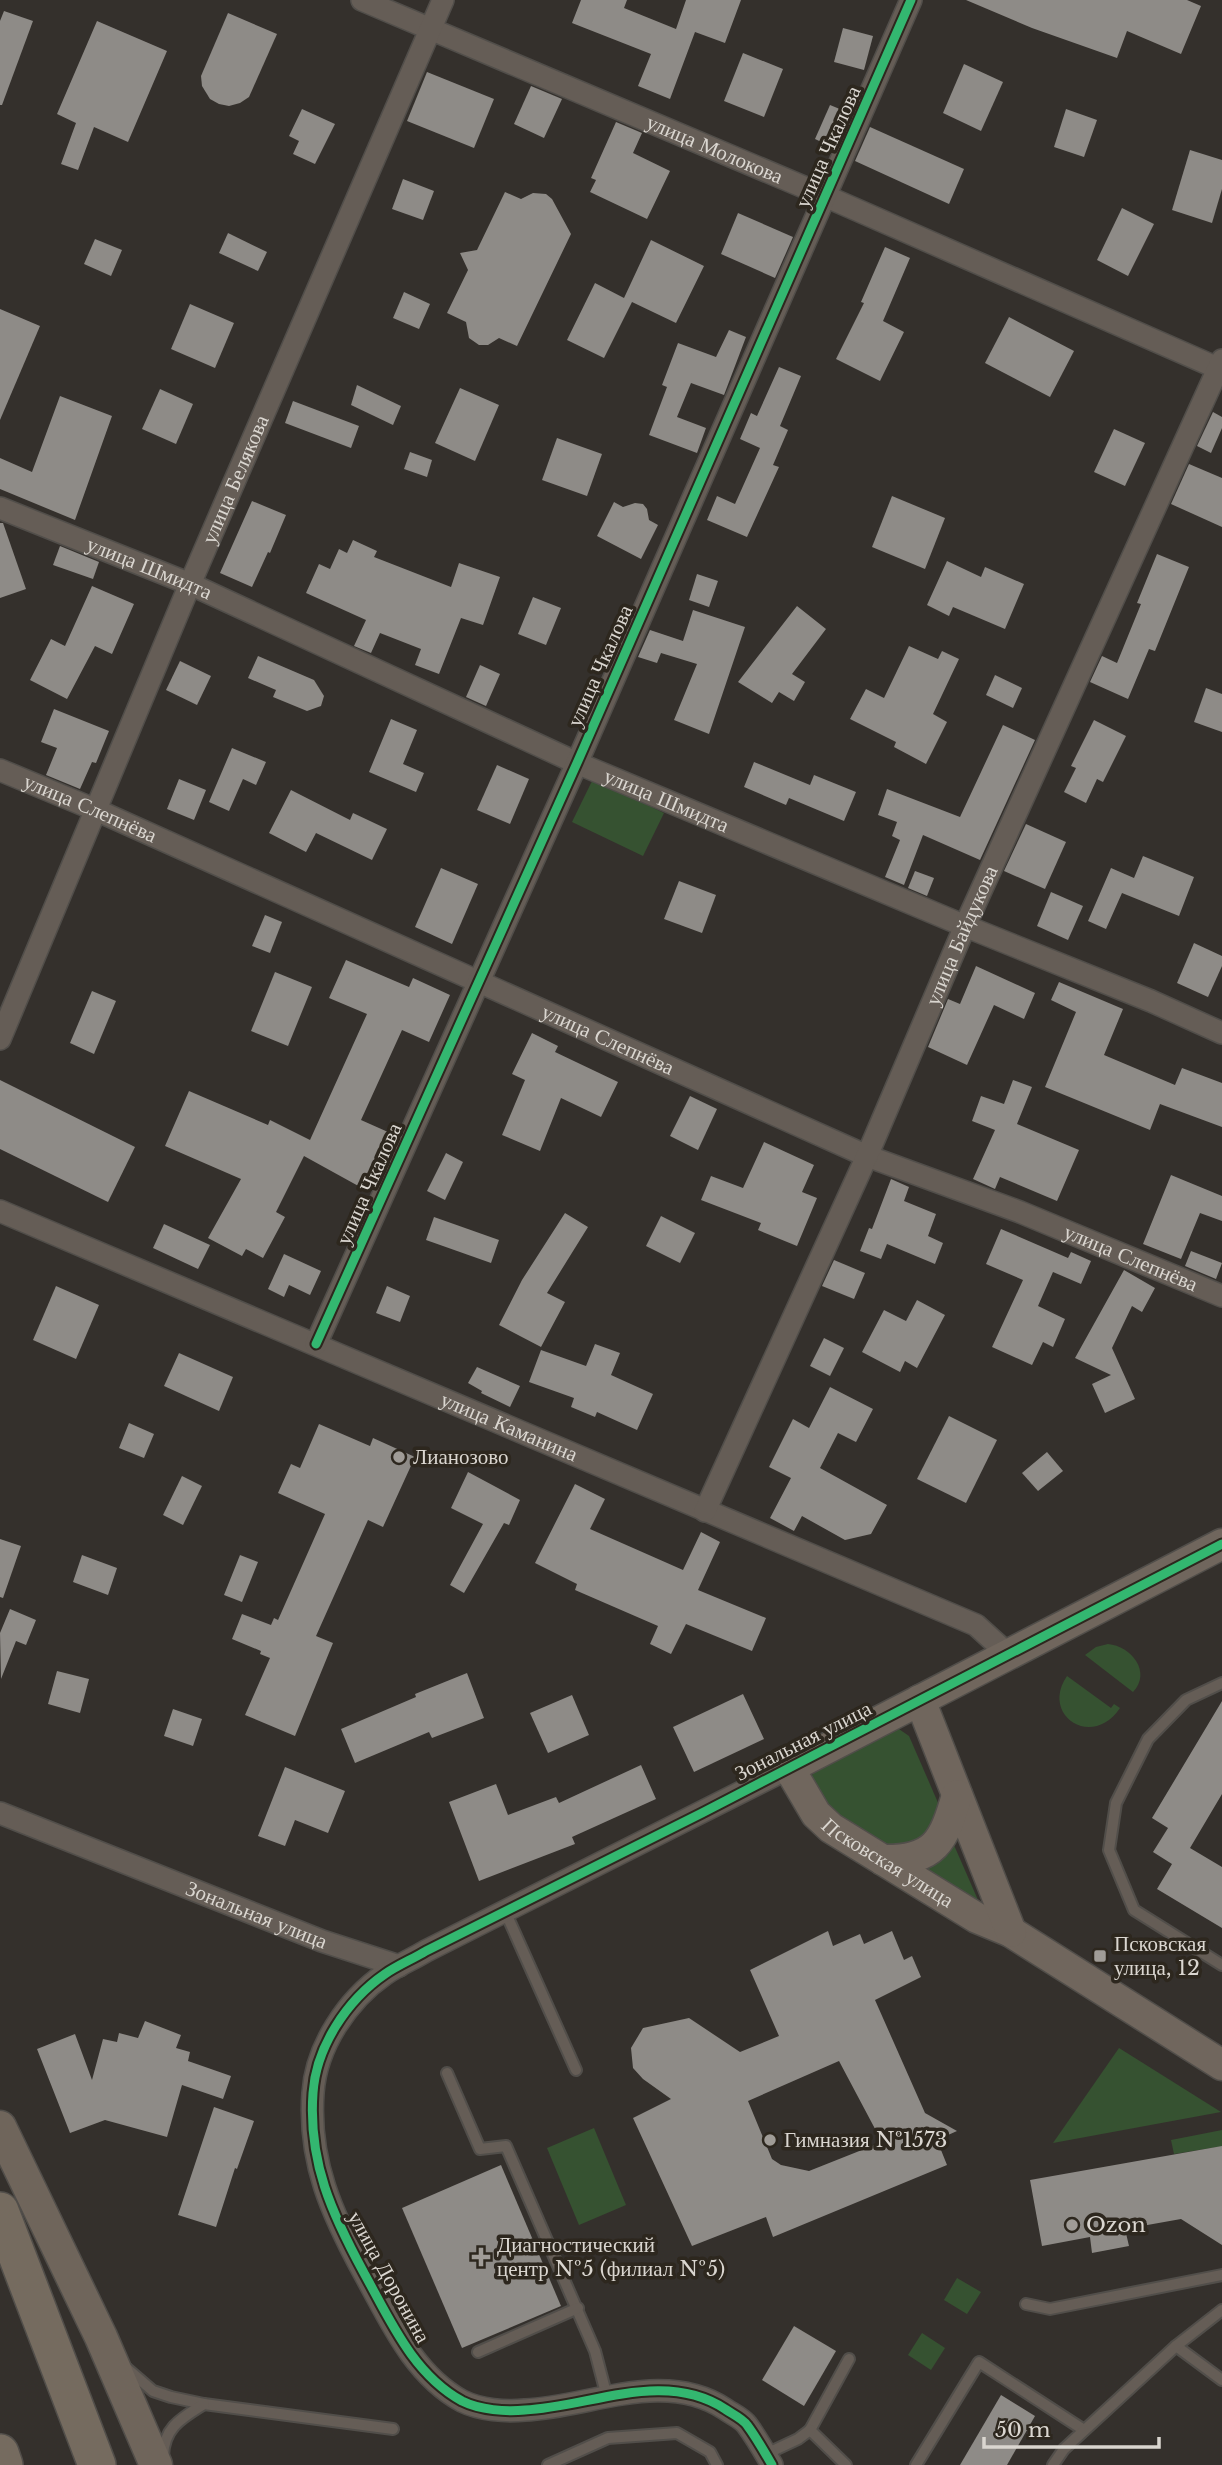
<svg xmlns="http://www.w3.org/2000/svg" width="1222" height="2465" viewBox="0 0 1222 2465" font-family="'Libre Baskerville',serif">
<rect width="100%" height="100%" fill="#34302c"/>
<g fill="#365231">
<polygon points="593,779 664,813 643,856 572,822"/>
<path d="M1108 1644C1131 1646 1152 1672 1133 1692L1085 1655 1096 1647Z"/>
<path d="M1067 1676 1111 1708 1114 1704 1120 1708C1092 1750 1040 1715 1067 1676Z"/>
<polygon points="896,1727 909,1736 939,1805 940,1818 923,1842 885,1851 824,1809 811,1780 815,1764"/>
<polygon points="950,1836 978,1900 977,1905 915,1869"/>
<polygon points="1119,2048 1221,2112 1053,2143"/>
<polygon points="594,2128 626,2205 579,2225 547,2148"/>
<polygon points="1222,2130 1222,2149 1218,2147 1174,2154 1171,2140"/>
<polygon points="957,2278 981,2292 967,2314 944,2300"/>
<polygon points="922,2333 945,2348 931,2370 908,2355"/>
</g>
<g fill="#8e8b87" fill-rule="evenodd">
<polygon points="581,0 627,0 624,8 676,29 686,0 741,0 725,43 695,32 670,99 638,86 651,54 572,23"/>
<polygon points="966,0 1187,0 1201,6 1181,54 1127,31 1117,58 1032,28"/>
<polygon points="4,11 33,21 2,105 0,105 0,21"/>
<polygon points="228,13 277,34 249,97 240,103 229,106 219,104 210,99 202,86 201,76"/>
<polygon points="97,21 167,51 128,142 94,127 78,170 61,164 76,123 57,114"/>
<polygon points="843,28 873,36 864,70 834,62"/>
<polygon points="743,53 783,69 764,117 724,101"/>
<polygon points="964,64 1003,82 981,131 943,113"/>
<polygon points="427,72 494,99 474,148 407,121"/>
<polygon points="531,86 562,99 544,138 514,124"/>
<polygon points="830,105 847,112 832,147 815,139"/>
<polygon points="302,109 335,124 315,164 293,154 299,141 289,136"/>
<polygon points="1066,109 1097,120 1084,157 1054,147"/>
<polygon points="616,122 642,133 633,153 670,171 647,219 590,192 596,180 591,178"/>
<polygon points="870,127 964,169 949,204 855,161"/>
<polygon points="1190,150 1222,160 1222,189 1212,223 1172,210"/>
<polygon points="403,179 434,191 423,220 392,209"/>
<polygon points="505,192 521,199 533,193 546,194 552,199 571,234 517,346 499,338 488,345 479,345 469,338 466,322 447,313 468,270 460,253 477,250"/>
<polygon points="1122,208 1154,224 1128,276 1097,260"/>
<polygon points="738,213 793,237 775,278 721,254"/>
<polygon points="228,233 267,252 258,271 219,253"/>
<polygon points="95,239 122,250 111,276 84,264"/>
<polygon points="651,240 704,266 676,323 632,302 604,358 567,340 595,283 624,298"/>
<polygon points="885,247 910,258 883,321 904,332 880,381 836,359 864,303 861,302"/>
<polygon points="404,292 430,304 419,329 393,318"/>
<polygon points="190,304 234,323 215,368 171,349"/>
<polygon points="0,309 40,326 0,420"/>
<polygon points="1009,317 1074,351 1050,397 985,363"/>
<polygon points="729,330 746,337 724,395 691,383 677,417 706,428 697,453 649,435 667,387 662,385 678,343 716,357"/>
<polygon points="779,367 801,376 780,426 788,430 773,465 779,467 747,537 707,520 717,496 735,504 760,448 740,439 751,413 757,416"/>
<polygon points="357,385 401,406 393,425 351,405"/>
<polygon points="460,388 499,405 475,461 435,443"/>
<polygon points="160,389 193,404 176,444 142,429"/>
<polygon points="60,396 112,416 75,520 0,489 0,458 32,472"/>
<polygon points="293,401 359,426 351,448 285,423"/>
<polygon points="1213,412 1222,417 1222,428 1211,453 1197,446"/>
<polygon points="1114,429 1145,443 1125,486 1094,472"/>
<polygon points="557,438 602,454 587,496 542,480"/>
<polygon points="410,452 432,460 427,477 404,469"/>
<polygon points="1189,464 1222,478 1222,527 1171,504"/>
<polygon points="892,496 945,518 925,569 872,547"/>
<polygon points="252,501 286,515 270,553 268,552 252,587 220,573"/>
<polygon points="614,502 623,507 635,503 643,504 647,509 649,520 658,525 641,559 597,536"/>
<polygon points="0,523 3,523 26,589 0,598"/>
<polygon points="353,540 377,551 374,557 451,587 459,563 500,577 483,625 461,618 439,674 415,665 421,649 380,633 371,653 354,646 366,620 306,593 319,564 330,569 339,549 347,553"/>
<polygon points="60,546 99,562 93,579 53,565"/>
<polygon points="1157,554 1189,567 1155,651 1149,649 1128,699 1090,682 1102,656 1117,663 1141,604 1137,603"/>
<polygon points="947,561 981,577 985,567 1024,584 1005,629 953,607 949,616 927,605"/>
<polygon points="697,574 718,581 709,607 689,600"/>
<polygon points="92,586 134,604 112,654 95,646 67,699 30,680 51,639 65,646"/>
<polygon points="533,597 561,608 546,645 518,634"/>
<polygon points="797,606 826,629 792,674 805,682 794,701 779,692 772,703 738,682"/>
<polygon points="693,610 745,627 709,734 674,720 697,664 661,653 657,663 638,657 650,630 683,641"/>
<polygon points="909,646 938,659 942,651 959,659 933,714 947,722 926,764 894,747 896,742 850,719 866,689 884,698"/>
<polygon points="258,656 314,680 324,696 321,706 307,711 273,697 276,690 248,678"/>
<polygon points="180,661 211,676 197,705 166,690"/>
<polygon points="480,665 500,674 486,706 466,697"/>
<polygon points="995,675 1022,688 1013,708 986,695"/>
<polygon points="1206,688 1222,694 1222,732 1194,722"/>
<polygon points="54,709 109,731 96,763 92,762 80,789 46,775 57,748 41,742"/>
<polygon points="391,719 417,730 403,764 424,773 416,792 369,772"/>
<polygon points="1094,720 1126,736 1103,782 1097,779 1086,803 1064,792 1076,768 1071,766"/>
<polygon points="1003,725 1035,740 980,860 923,835 904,885 885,877 900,840 892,836 897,822 878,815 887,789 960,817"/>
<polygon points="232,748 266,762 256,785 243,779 229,811 209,802"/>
<polygon points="754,762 810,785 814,775 856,792 844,821 789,798 786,805 744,787"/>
<polygon points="497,765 529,779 510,824 477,810"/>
<polygon points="179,779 206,790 194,820 167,809"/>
<polygon points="291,790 350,820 353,813 387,829 372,860 316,833 306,852 269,833"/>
<polygon points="1026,824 1066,842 1045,889 1004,871"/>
<polygon points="1143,856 1194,877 1179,916 1122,893 1106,929 1088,921 1111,868 1134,878"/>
<polygon points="441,868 478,884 452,944 415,927"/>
<polygon points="915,871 934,878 927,896 908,888"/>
<polygon points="679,881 716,895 702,933 664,919"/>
<polygon points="1051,892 1083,906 1068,940 1037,926"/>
<polygon points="265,915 282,922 270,953 252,946"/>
<polygon points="1194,943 1222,956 1222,966 1208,997 1177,983"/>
<polygon points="346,960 409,987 413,978 450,995 429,1042 402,1030 361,1120 388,1132 375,1159 377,1160 362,1188 304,1156 276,1212 285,1217 263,1258 246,1249 242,1256 208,1238 241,1179 165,1146 189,1091 268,1125 270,1120 310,1140 367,1014 329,998"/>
<polygon points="976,966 1035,993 1024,1019 994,1005 967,1065 928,1047 948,999 960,1004"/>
<polygon points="275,972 312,987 288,1046 251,1031"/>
<polygon points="1059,982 1123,1009 1104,1055 1175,1085 1182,1068 1222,1083 1222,1127 1160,1104 1150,1130 1045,1087 1076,1012 1051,1000"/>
<polygon points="92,991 116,1001 94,1054 70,1043"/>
<polygon points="532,1033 558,1046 555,1052 618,1082 601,1117 561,1098 540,1151 502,1135 525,1080 512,1074"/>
<polygon points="0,1080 135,1147 108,1202 0,1149"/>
<polygon points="1013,1080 1032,1087 1017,1124 1079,1150 1057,1201 1000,1177 995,1189 973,1179 995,1130 972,1121 981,1096 1004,1104"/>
<polygon points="690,1096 717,1109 698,1150 670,1136"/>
<polygon points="764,1142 814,1165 802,1192 817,1198 797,1246 758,1230 761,1223 701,1200 711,1176 743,1188"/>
<polygon points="446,1153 463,1162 445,1200 427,1191"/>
<polygon points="1171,1175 1222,1196 1222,1221 1200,1213 1181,1259 1143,1244"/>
<polygon points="891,1179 909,1187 904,1201 936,1214 928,1236 943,1243 935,1264 887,1244 881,1259 860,1251 869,1228 872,1229"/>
<polygon points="565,1213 588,1227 547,1293 565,1302 541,1347 499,1325 522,1280"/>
<polygon points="661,1216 695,1233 680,1263 646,1246"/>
<polygon points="434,1217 499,1240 491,1263 426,1240"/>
<polygon points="164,1224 210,1245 198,1269 153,1248"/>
<polygon points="1001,1229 1068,1258 1071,1252 1091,1261 1081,1284 1053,1272 1038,1306 1065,1319 1053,1347 1043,1342 1032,1365 992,1347 1023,1280 986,1264"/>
<polygon points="1191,1251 1222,1263 1216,1279 1185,1266"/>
<polygon points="284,1254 321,1271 310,1295 289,1285 284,1297 268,1289"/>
<polygon points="834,1260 865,1273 854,1299 822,1286"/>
<polygon points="1124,1270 1155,1288 1142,1312 1132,1306 1112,1348 1135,1399 1105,1413 1092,1384 1111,1375 1075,1358"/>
<polygon points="56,1286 99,1305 76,1359 33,1340"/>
<polygon points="387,1286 410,1296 400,1322 376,1313"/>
<polygon points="917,1300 945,1315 917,1368 905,1361 900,1372 862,1352 884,1310 906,1321"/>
<polygon points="824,1338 844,1348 830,1376 810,1366"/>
<polygon points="595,1344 620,1353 611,1375 653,1394 637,1430 597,1412 595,1417 571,1407 574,1398 529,1382 541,1350 586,1366"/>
<polygon points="179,1353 233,1377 219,1411 164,1386"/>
<polygon points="477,1367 520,1386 510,1407 481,1393 482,1391 468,1383"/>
<polygon points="830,1387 873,1409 856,1442 838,1433 820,1468 887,1505 871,1534 845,1540 802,1516 794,1531 770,1518 791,1478 769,1467 793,1419 809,1428"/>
<polygon points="949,1416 997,1440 966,1503 917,1479"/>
<polygon points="129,1423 154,1434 144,1458 119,1448"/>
<polygon points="319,1424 370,1446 373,1438 415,1457 383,1527 368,1520 316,1636 333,1643 295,1736 245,1715 270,1658 260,1654 261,1651 232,1639 242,1614 271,1625 274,1618 278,1620 325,1514 278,1493 291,1464 300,1468"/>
<polygon points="1047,1452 1063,1471 1038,1491 1022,1473"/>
<polygon points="468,1472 520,1500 509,1525 504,1523 464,1593 450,1585 483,1524 451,1508"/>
<polygon points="182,1476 202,1486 183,1525 163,1515"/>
<polygon points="575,1484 605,1499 590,1529 683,1570 701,1532 720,1542 698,1590 766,1618 752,1651 686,1624 671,1654 650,1644 658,1626 575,1590 577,1584 535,1563"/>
<polygon points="0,1539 21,1546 3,1598 0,1597"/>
<polygon points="82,1555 117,1568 108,1595 73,1582"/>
<polygon points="240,1555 258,1562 242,1602 224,1595"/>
<polygon points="10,1609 36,1620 26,1645 16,1641 1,1679 0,1633"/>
<polygon points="57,1671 89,1679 80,1713 48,1704"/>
<polygon points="467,1673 484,1718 432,1738 429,1732 355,1763 341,1729 416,1697 415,1694"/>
<polygon points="743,1694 764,1739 694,1772 673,1727"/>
<polygon points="572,1695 589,1735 548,1753 530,1713"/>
<polygon points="1222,1701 1222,1794 1190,1848 1222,1867 1222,1928 1157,1889 1172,1864 1153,1852 1168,1828 1152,1818"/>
<polygon points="173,1709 202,1719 193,1746 164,1736"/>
<polygon points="641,1765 656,1799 572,1837 575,1844 479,1881 449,1802 496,1784 508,1815 556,1797 559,1803"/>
<polygon points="285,1767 345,1791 328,1833 295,1820 285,1846 258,1836"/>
<path d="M828 1931 833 1946 860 1934 864 1944 892 1931 904 1960 912 1956 921 1977 875 2000 925 2113 957 2131 937 2140 947 2165 773 2237 766 2217 692 2246 633 2118 671 2099 643 2079 633 2068 631 2048 643 2028 689 2018 740 2052 779 2036 750 1970ZM839 2061 882 2142 809 2171 781 2165 772 2159 748 2101Z"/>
<polygon points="145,2021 181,2035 176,2048 190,2052 188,2061 231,2076 223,2099 182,2085 167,2137 105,2120 70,2133 37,2049 75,2034 92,2080 103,2039 117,2042 119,2033 138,2038"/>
<polygon points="214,2107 254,2121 237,2169 235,2168 216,2227 178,2215"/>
<polygon points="1222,2146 1222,2245 1181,2219 1125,2229 1129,2246 1092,2253 1090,2237 1042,2246 1030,2180"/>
<polygon points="501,2165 561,2306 462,2348 402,2208"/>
<polygon points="794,2326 836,2351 804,2406 762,2380"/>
<polygon points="1001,2395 1035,2416 1007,2465 960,2465"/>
</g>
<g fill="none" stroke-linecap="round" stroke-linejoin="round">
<defs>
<g id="lane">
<polyline points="1222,1683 1186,1700 1148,1739 1116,1803 1109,1850 1134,1910 1222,1965"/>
<polyline points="505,1911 576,2070"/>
<polyline points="447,2073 480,2149 506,2146 595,2351 607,2397"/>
<polyline points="1026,2304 1050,2309 1222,2275"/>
<polyline points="1176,2346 1222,2380"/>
<polyline points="478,2352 578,2308"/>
<polyline points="124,2366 153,2391 171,2397 204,2404 393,2429"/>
<polyline points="810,2430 849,2359"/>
<polyline points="766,2454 798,2439 810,2430 846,2465"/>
<path d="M163 2456C164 2427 182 2418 204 2404"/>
<polyline points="548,2465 608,2438 677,2433 710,2452 717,2465"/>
<polyline points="916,2465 979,2362 1084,2430"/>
<polyline points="1053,2465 1064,2449 1176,2346 1222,2310"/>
</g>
<g id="street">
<path id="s1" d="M362 0 825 196 1222 370"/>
<path id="s2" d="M0 508 190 584 577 763 965 926 1151 1001 1222 1033"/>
<path id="s3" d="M0 770 96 810 867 1156 1020 1212 1222 1296"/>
<path id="s4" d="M0 1039 190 584 443 0"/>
<path id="s5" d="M0 1211 976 1625 1009 1655"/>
<polyline points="316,1344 577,763 911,0"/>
<path id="s6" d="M705 1511 867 1156 965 926 1222 360"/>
<path id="s7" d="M0 1813 322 1941 399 1966"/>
<path d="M772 2465C764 2451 756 2437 747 2425 742 2418 732 2414 725 2409 664 2369 590 2407 525 2410 506 2412 480 2410 462 2401 413 2374 390 2320 364 2273 332 2214 308 2162 313 2093 316 2047 347 2000 385 1974 398 1965 413 1959 426 1951L789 1768"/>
</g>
<g id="secondary">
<path id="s8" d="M1222 1544 789 1768 816 1814 831 1828 977 1918 1011 1932 1222 2065"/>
<polyline points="920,1700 1011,1932"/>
<path d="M883 1860C935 1861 944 1841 957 1795"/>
</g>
<polyline id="primary" points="0,2127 101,2337 156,2465"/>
<g id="highway">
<polyline points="0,2211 97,2465"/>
<polyline points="0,2453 4,2465"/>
</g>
</defs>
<use href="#lane" stroke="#514e4a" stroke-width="14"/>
<use href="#street" stroke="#514e4a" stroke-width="24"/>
<use href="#secondary" stroke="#514e4a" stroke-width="33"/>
<use href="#primary" stroke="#514e4a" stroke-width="35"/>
<use href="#highway" stroke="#514e4a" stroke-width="40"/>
<use href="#lane" stroke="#655d56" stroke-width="10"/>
<use href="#street" stroke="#655d56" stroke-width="21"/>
<use href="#secondary" stroke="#70665d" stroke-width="30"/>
<use href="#primary" stroke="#6f655b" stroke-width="32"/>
<use href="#highway" stroke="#756b5f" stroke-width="37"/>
<defs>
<g id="cycleway">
<polyline points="316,1344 577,763 911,0"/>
<path d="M772 2465C764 2451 756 2437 747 2425 742 2418 732 2414 725 2409 664 2369 590 2407 525 2410 506 2412 480 2410 462 2401 413 2374 390 2320 364 2273 332 2214 308 2162 313 2093 316 2047 347 2000 385 1974 398 1965 413 1959 426 1951L702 1813 1222 1544"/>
</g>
</defs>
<use href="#cycleway" stroke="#2d271e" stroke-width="13"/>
<use href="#cycleway" stroke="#33b770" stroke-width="9"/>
</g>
<g fill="#a09c97" stroke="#2d271e" stroke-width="2.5">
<circle cx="399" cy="1457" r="7"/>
<rect x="1093" y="1949" width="14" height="14" rx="3.5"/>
<circle cx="770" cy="2140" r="7"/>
<circle cx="1072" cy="2225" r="7"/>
<path d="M477.5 2246.5h7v7h7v7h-7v7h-7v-7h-7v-7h7z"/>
</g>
<g text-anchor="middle" stroke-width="7" stroke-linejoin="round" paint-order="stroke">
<g font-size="21" fill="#dad6d0" stroke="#2d271e">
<text transform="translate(828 147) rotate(-66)" y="7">улица Чкалова</text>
<text dy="7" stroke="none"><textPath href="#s1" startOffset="383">улица Молокова</textPath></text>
<text dy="7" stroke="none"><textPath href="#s4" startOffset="607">улица Белякова</textPath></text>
<text dy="7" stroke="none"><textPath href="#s2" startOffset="161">улица Шмидта</textPath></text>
<text transform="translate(600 666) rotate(-66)" y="7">улица Чкалова</text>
<text dy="7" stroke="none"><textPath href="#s2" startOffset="728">улица Шмидта</textPath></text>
<text dy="7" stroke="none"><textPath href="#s3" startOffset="98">улица Слепнёва</textPath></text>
<text dy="7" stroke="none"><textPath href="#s6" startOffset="630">улица Байдукова</textPath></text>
<text dy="7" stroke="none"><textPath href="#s3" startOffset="665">улица Слепнёва</textPath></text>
<text transform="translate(369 1184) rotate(-66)" y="7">улица Чкалова</text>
<text dy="7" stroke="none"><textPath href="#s3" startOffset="1232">улица Слепнёва</textPath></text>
<text dy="7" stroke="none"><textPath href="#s5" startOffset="553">улица Каманина</textPath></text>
<text transform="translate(803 1741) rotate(-27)" y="7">Зональная улица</text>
<text dy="7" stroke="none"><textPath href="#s8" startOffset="628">Псковская улица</textPath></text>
<text dy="7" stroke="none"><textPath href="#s7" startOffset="276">Зональная улица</textPath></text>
<text transform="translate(389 2277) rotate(61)" y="7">улица Доронина</text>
</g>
<g font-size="21" fill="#dad6d0" stroke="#2d271e" text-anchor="start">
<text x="413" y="1464">Лианозово</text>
<text x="1114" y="1951">Псковская<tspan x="1114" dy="24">улица, 12</tspan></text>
<text x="784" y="2147">Гимназия №1573</text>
<text x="1086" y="2232">Ozon</text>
<text x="497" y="2252">Диагностический<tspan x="497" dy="24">центр №5 (филиал №5)</tspan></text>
</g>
</g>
<path d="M984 2437v10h175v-10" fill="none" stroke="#dad6d0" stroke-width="3.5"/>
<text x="995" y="2437" font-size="21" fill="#dad6d0" stroke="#2d271e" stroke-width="5" paint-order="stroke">50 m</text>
</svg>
